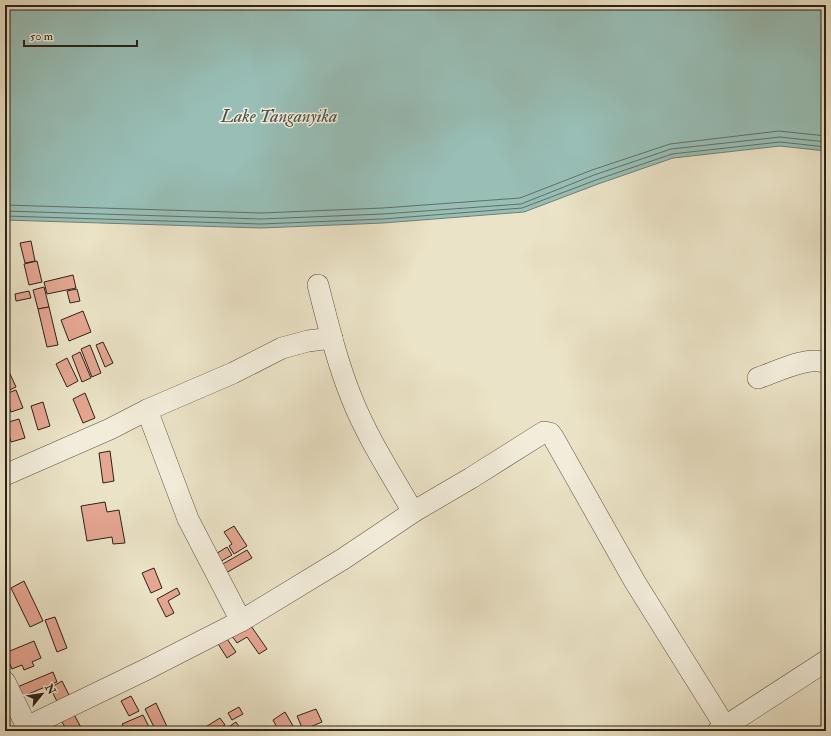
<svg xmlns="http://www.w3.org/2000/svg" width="831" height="736" viewBox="0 0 831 736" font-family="'IM FELL Double Pica',serif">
<rect width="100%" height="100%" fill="#ebe3c7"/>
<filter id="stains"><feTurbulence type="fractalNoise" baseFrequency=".005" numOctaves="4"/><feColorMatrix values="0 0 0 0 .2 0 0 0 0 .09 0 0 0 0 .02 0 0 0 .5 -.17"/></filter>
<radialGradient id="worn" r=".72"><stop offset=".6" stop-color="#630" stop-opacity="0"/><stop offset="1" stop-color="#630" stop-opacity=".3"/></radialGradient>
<polygon fill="#98beb6" stroke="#6d8076" points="5,5 826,5 826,151 780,146 673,158 598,184 524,212 383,223 261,228 5,220"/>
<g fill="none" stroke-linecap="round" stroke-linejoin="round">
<g stroke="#627066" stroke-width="1">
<polyline points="5,205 261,213 383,208 520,198 592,170 670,144 779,131 826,136"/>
<polyline points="5,211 261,219 383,214 521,204 594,175 671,149 780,137 826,142"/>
<polyline points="5,216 261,224 383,219 522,208 596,180 672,154 780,142 826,147"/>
</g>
</g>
<g fill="#e5a692" stroke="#2c2215">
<polygon points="31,241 35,261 25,263 20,243"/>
<polygon points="37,261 42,282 29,285 24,264"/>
<polygon points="73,275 76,288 47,294 44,282"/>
<polygon points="44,287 49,307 38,309 33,290"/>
<polygon points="77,289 80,301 70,303 67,291"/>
<polygon points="29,291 31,298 16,301 15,294"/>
<polygon points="49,307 58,345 47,347 38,309"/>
<polygon points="83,311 91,332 69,341 61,320"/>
<polygon points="103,342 113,363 105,367 96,345"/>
<polygon points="90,345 101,373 92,377 81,349"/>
<polygon points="80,352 91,378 82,382 72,356"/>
<polygon points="67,358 78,381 67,387 56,364"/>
<polygon points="5,363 16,387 5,392"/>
<polygon points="16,390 23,408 11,412 7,401 5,401 5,394"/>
<polygon points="85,393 95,418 83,423 73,399"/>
<polygon points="43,402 50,426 38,430 31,406"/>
<polygon points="19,419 25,438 11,442 5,423"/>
<polygon points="110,451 114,481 103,483 99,453"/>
<polygon points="105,502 107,512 119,510 125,543 113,544 112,537 87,541 81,506"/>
<polygon points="234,526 247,546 234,554 229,546 232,544 224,532"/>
<polygon points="227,547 232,555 218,563 214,555"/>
<polygon points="247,550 252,558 226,573 221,565"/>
<polygon points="154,568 162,588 151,593 142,573"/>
<polygon points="24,581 43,621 30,627 11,588"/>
<polygon points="177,588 180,594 168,601 174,613 166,617 157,599"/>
<polygon points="55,617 67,648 57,652 45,620"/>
<polygon points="249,623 267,649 259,654 247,637 237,643 231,635"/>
<polygon points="223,633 236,652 227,658 215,639"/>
<polygon points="34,641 41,658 32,662 34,666 24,670 22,665 12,669 5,653"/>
<polygon points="53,672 57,682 19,698 15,688"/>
<polygon points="62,681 71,699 59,705 50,688"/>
<polygon points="131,696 139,711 129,716 121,701"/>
<polygon points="156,703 169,731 156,731 145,709"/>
<polygon points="239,707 243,714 232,720 228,713"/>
<polygon points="71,709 83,731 73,731 71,728 67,730 58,716"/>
<polygon points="316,709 322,722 303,730 297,716"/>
<polygon points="285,712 296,731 279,731 273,720"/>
<polygon points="143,715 151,731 140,731 139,729 126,731 122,724"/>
<polygon points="220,718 225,725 215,731 207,731 204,728"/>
<polygon points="236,722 242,731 225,731 224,730"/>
</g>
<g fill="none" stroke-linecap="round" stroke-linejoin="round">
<defs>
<g id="minor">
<path d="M318 285C328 324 337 362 352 399 368 439 392 475 413 512"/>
<path d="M758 378C776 372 809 355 826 363"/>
<polyline points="147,410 188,519 241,621"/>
<polyline points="5,475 110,429 147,410 233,373 282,348 308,341 332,338"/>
<polyline points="5,682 29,731"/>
<polyline points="27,727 147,669 241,621 343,559 413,512 471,478 544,432 550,433 553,437 635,582 728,731"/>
<polyline points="718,731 826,661"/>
</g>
</defs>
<use href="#minor" stroke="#5c5242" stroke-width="22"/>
<use href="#minor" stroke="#f2eddb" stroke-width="21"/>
</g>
<g text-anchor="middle" stroke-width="3" stroke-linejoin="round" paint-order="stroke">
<g font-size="18" font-style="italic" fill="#4c5145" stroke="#f2eddb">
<text x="279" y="122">Lake Tanganyika</text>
</g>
</g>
<rect width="831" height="736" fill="none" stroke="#ebe3c7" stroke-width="20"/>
<rect x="6" y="6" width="819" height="724" fill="none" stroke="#2c2215" stroke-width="2"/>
<rect x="10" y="10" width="811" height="716" fill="none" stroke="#2c2215"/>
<g transform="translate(42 694) rotate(60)" stroke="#f2eddb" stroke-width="3" paint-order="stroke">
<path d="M0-3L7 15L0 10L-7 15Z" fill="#2c2215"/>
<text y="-6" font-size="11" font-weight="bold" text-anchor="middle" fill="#2c2215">N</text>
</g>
<path d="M24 40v6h113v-6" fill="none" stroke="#2c2215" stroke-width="2"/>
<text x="30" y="40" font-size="12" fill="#2c2215" stroke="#f2eddb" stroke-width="3" paint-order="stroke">50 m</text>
<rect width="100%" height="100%" filter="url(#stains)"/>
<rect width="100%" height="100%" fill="url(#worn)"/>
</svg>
